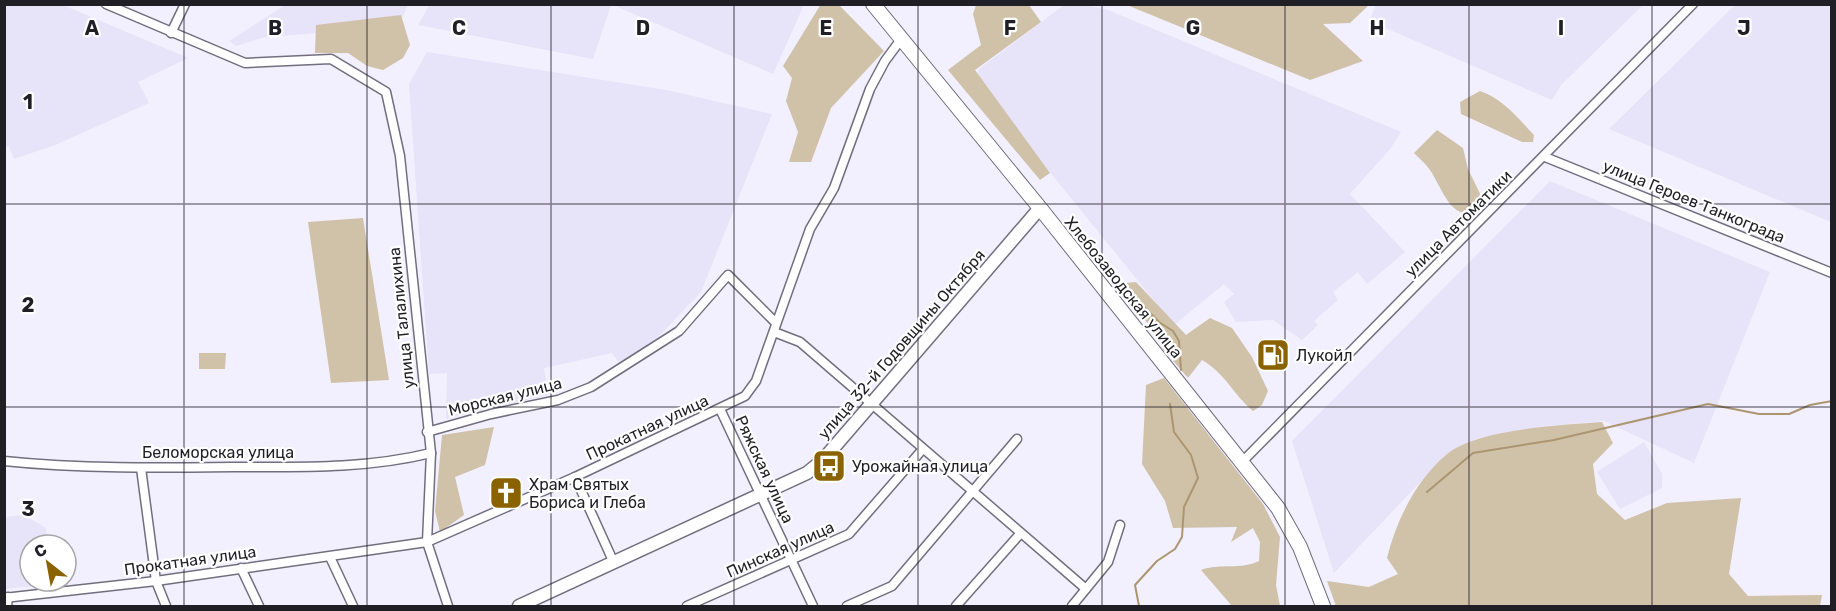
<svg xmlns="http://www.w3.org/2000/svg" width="1836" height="611" viewBox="0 0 1836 611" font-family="Rubik,sans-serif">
<rect width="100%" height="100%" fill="#f2f0ff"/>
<g fill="#e7e3f8">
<polygon points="5,4 63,5 188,58 138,82 149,103 55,145 14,159 9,146 5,147"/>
<polygon points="430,4 611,4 611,5 593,59 418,25"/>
<polygon points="1736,4 1831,5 1831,222 1609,129"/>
<polygon points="285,5 408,5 398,27 265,37 236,46 229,41"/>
<polygon points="613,5 804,5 773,74"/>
<polygon points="1064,5 1087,5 1108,10 1401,132 1390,149 1350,194 1405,252 1367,284 1358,272 1333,292 1338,300 1314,321 1318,325 1302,340 1273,320 1236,322 1224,302 1234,294 1224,284 1174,325 975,80 979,69"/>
<polygon points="1376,5 1376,4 1643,5 1561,85 1552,100 1369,21"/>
<polygon points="427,52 666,90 772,114 701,292 660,335 621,365 612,353 544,368 548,395 446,419 447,373 429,374 409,84"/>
<polygon points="1550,181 1770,272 1694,463 1604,421 1544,426 1477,439 1447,454 1334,573 1292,441"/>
<polygon points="1644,442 1662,474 1662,488 1620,509 1597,472"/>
<polygon points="24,515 46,528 48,545 30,545 30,581 52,581 53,584 5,589 5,517"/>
</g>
<g fill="#d0c1a9">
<polygon points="821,4 839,5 884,51 831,108 811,162 789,162 798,132 786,101 792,78 783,66"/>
<polygon points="976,5 1029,5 1041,22 975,70 1050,173 1040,180 948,70 981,45 973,14"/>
<polygon points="1127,5 1369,5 1350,23 1323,24 1363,61 1310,80"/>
<polygon points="401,15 410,45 403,58 383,70 367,66 348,53 315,53 316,25"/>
<path d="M1480 91C1503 99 1518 118 1534 135L1533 142H1522L1461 114 1460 102Z"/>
<path d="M1437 130 1463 148 1468 169 1485 204C1454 231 1444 191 1430 170 1426 164 1419 158 1414 153Z"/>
<polygon points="363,218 389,380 331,383 308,222"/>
<path d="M1136 282 1186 335 1210 318 1232 328 1252 357 1268 391 1262 405 1253 411C1231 392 1227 375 1202 360L1188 378 1162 348 1159 336 1127 300 1126 283Z"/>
<polygon points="199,353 226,353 225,369 199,369"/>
<path d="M1164 378 1263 504 1280 537 1276 585 1280 606H1232L1201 570C1220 563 1241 570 1259 561L1260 542 1253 528 1231 542 1237 527 1173 528 1165 501 1142 464 1146 385Z"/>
<path d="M1602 422 1613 443 1593 464 1597 494 1625 520 1667 503 1741 498 1729 574 1748 596 1822 595 1820 606H1336L1327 581 1369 587 1398 574 1387 558C1396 521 1416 480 1446 455 1476 429 1562 425 1602 422Z"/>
<polygon points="494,427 485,465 455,477 464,515 440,532 435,511 442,435"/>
</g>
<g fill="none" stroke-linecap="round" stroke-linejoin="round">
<g stroke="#ac9671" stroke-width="2">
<polyline points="1113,272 1119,291 1130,293 1159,322 1173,331 1179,341 1181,370"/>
<polyline points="1427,492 1473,453 1554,440 1708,404 1759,414 1789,414 1810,405 1832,401"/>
<polyline points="1139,606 1135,585 1157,561 1175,549 1182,537 1184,507 1198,478 1191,455 1174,432 1170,404"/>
</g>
<defs>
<g id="street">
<polyline points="106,4 245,63 331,59 386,92 400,156 431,453 427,542 448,606"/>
<polyline points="171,33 185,4"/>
<polyline points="1545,157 1832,273"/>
<polyline points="774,332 800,342 1086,589"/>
<polyline points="720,409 813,606"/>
<polyline points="427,432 491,414 558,400 591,387 679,331 728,275 776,323"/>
<path d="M4 461C81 469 157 468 234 467 300 467 366 469 431 453"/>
<polyline points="1242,462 1693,4"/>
<polyline points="141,468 156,581 166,606"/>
<polyline points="575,477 614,563"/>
<polyline points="330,557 353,606"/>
<polyline points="241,568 259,606"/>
<polyline points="4,598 156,581 427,542 575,477 745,396 756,381 810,229 834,188 870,89 885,61 902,38"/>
<polyline points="7,606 8,597"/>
<polyline points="687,606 849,534 922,450"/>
<polyline points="847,606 892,586 1017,439"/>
<polyline points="956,606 1020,534"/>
<polyline points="1072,606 1108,562 1120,525"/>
</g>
<polyline id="secondary" points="519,606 807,473 823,460 1040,208"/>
<polyline id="primary" points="873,4 1040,208 1278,508 1300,547 1323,606"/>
</defs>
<use href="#street" stroke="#716e7e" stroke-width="11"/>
<use href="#secondary" stroke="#716e7e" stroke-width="15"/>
<use href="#primary" stroke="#716e7e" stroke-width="16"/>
<use href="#street" stroke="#fff" stroke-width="8"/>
<use href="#secondary" stroke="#fff" stroke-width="12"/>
<use href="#primary" stroke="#fff" stroke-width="14"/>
</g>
<path fill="none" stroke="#201f26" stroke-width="1.5" stroke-opacity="0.55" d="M184 4V606M367 4V606M551 4V606M734 4V606M918 4V606M1102 4V606M1285 4V606M1469 4V606M1652 4V606M4 204H1832M4 407H1832"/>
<defs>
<symbol id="fuel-square" viewBox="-11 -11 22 22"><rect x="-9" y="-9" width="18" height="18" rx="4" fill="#8b6202" stroke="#fff"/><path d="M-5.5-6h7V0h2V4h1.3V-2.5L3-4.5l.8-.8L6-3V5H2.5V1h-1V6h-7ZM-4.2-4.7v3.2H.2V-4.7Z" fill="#fff"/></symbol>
<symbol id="bus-square" viewBox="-11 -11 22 22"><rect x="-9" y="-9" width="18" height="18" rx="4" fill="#8b6202" stroke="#fff"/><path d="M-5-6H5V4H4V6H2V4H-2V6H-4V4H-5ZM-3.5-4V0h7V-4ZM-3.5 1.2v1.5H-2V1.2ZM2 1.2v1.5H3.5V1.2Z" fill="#fff"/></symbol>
<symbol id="church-square" viewBox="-11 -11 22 22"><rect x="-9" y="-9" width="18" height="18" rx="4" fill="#8b6202" stroke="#fff"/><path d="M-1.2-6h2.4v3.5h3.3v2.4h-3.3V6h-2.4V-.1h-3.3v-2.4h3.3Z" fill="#fff"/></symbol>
</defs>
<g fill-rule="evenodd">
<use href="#fuel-square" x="1254" y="336" width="38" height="38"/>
<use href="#bus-square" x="810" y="447" width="38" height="38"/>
<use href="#church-square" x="487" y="474" width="38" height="38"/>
</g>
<g text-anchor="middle" stroke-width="4.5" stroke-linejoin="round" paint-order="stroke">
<g font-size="16" fill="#201f26" stroke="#fff">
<text transform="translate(1694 201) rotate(22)" y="6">улица Героев Танкограда</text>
<text transform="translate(1458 223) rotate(-45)" y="6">улица Автоматики</text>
<text transform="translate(1124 287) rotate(51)" y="6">Хлебозаводская улица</text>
<text transform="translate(401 318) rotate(-96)" y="6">улица Талалихина</text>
<text transform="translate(901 344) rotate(-49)" y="6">улица 32-й Годовщины Октября</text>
<text transform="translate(505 396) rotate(-14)" y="6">Морская улица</text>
<text transform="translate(647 427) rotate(-25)" y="6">Прокатная улица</text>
<text x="218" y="458">Беломорская улица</text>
<text transform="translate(765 469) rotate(65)" y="6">Ряжская улица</text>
<text transform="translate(780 549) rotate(-24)" y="6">Пинская улица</text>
<text transform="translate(190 560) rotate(-8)" y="6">Прокатная улица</text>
</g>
<g font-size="16" fill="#201f26" stroke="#fff" text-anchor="start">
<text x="1296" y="361">Лукойл</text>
<text x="852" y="472">Урожайная улица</text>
<text x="529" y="490">Храм Святых<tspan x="529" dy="18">Бориса и Глеба</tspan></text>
</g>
</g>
<g font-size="20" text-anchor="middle" font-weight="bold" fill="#201f26" stroke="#fff" stroke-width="4.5" stroke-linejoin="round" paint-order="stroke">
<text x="92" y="35">A</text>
<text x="275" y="35">B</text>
<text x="459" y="35">C</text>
<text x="643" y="35">D</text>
<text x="826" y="35">E</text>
<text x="1010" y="35">F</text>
<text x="1193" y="35">G</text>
<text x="1377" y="35">H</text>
<text x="1561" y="35">I</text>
<text x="1744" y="35">J</text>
<text x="28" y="109">1</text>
<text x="28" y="312">2</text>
<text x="28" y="516">3</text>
</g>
<rect width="1836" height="611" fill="none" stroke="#201f26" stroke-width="12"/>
<g transform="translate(48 563) rotate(329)"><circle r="28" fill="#ffffff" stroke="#a6a5a8" stroke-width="1.5"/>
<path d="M0-4.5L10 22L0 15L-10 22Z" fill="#8b6202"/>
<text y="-9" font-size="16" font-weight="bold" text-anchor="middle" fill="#201f26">С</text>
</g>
</svg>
